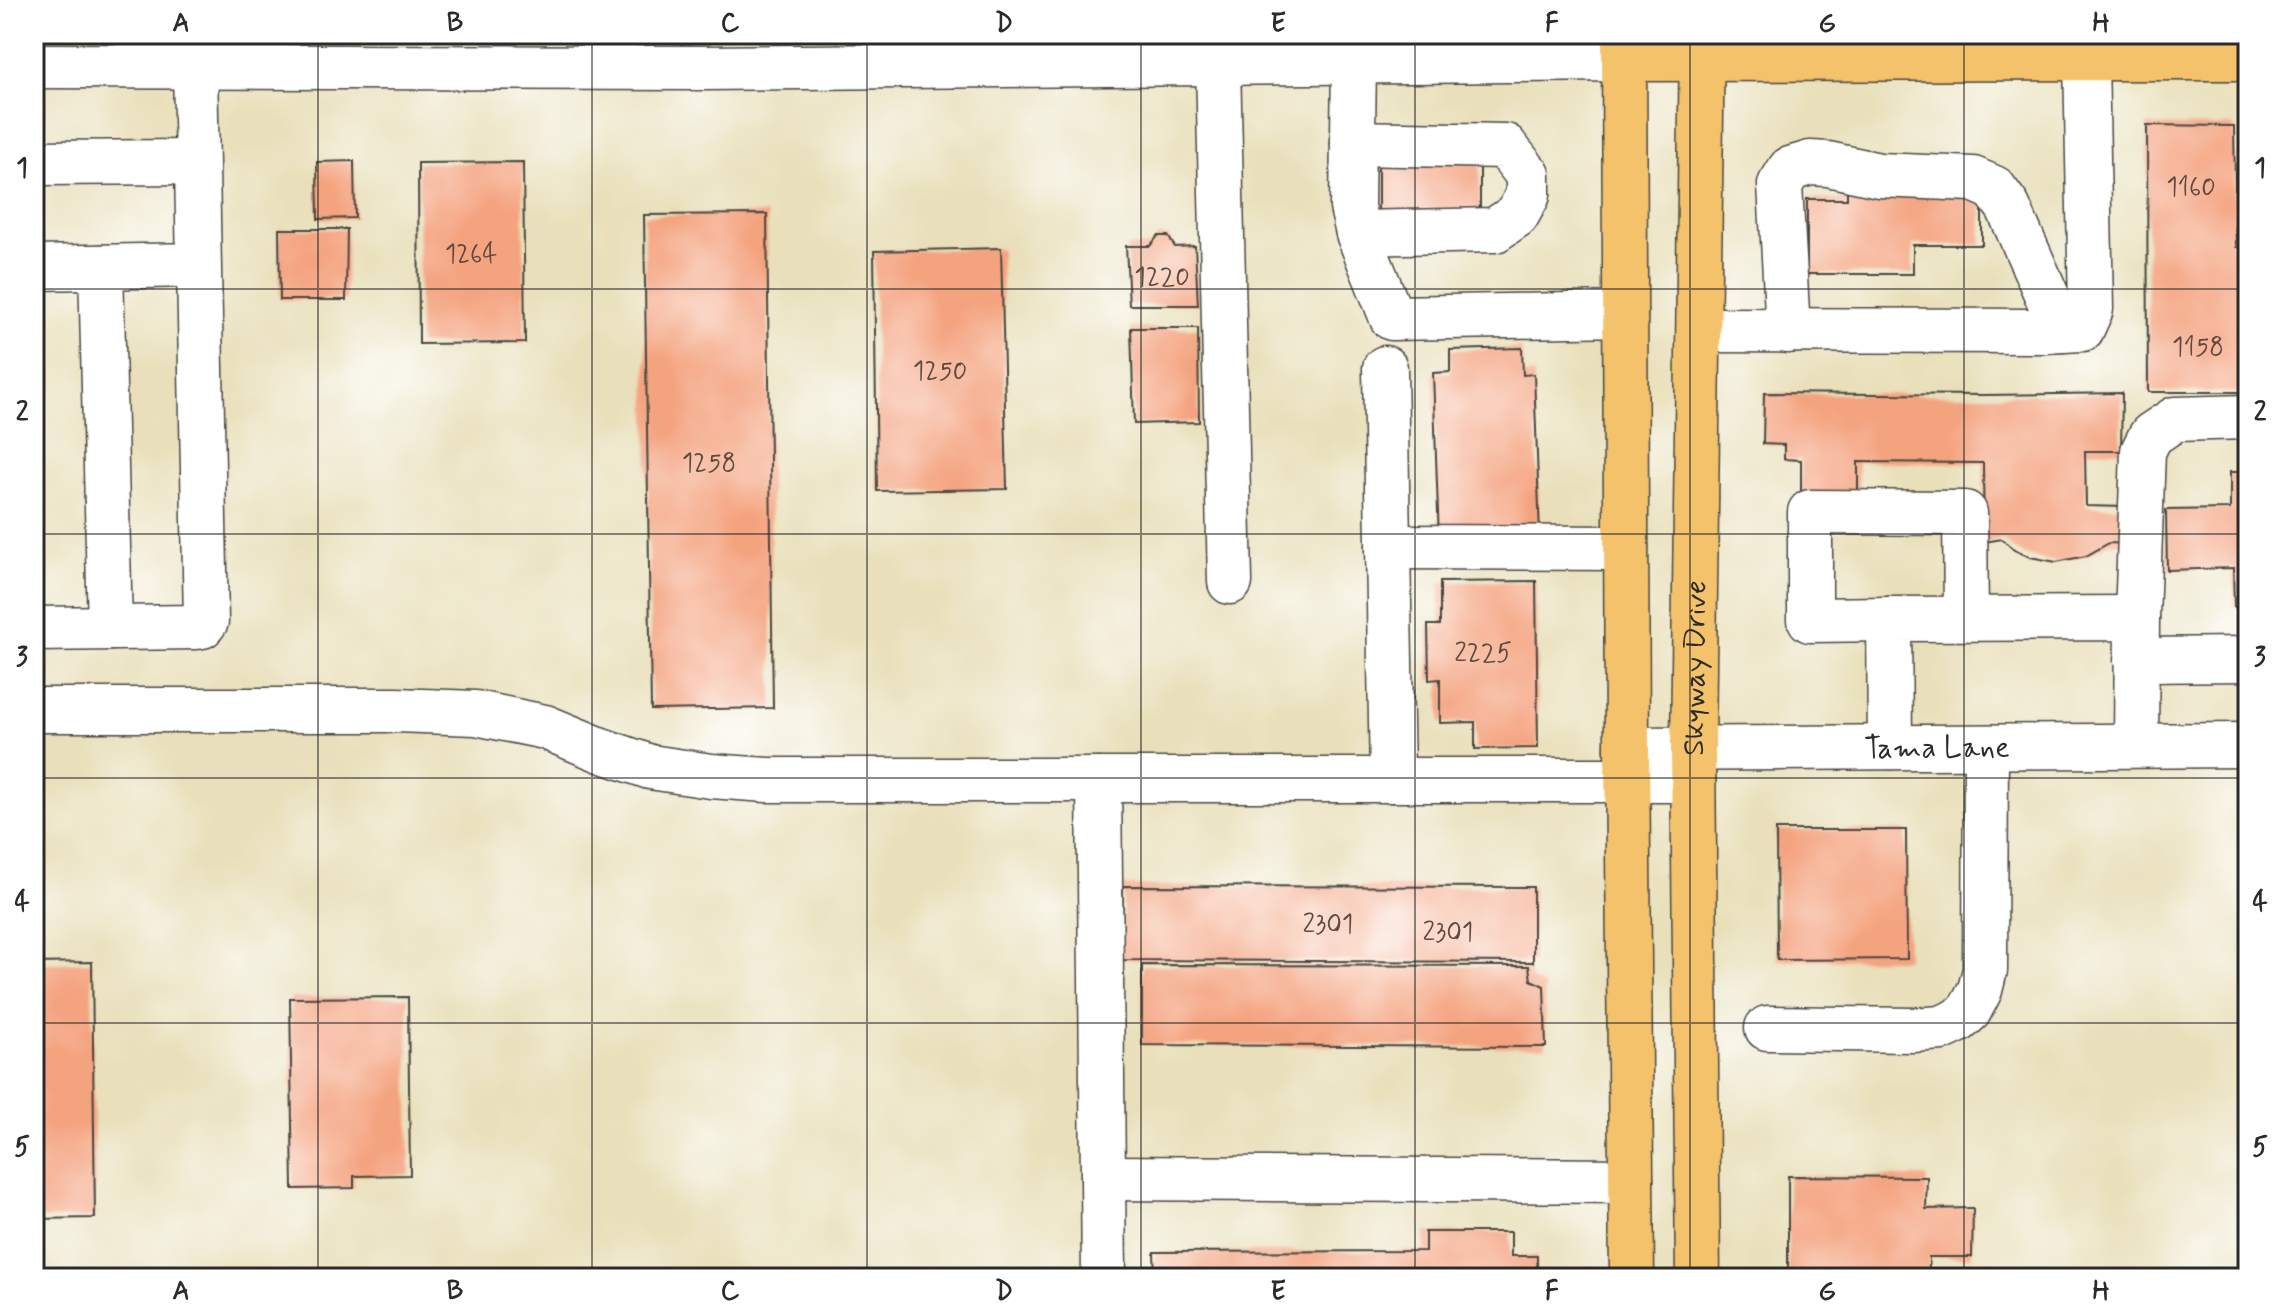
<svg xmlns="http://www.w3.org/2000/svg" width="2282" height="1312" viewBox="0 0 2282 1312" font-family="Mynerve,sans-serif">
<rect width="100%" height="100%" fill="#fff"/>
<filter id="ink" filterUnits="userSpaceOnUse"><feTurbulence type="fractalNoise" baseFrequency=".0125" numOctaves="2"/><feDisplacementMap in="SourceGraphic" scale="16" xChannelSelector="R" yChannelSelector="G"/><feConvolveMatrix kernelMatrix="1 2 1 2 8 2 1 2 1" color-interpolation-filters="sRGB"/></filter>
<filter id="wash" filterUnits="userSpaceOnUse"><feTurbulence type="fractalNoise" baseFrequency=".006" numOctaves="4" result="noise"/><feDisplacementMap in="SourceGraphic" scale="32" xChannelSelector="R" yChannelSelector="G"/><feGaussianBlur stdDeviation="1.8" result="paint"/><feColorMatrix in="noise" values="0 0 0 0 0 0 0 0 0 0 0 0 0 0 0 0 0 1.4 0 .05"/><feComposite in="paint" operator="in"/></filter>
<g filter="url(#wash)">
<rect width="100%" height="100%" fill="#e9e0bb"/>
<g id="blocks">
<g fill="#f4a37f">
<polygon points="2147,125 2234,126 2236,247 2248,246 2248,392 2148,392"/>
<polygon points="1378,153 1480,154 1480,210 1378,210"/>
<polygon points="354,161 355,218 318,219 317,162"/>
<polygon points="523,162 525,343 419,344 418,163"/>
<polygon points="1965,188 1982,203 1982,245 1913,245 1913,274 1807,274 1807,199 1847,199 1847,189"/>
<polygon points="767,214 773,708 651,710 644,215"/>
<polygon points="279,229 347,229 346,300 280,300"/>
<polygon points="1158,236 1168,236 1175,247 1195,246 1198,305 1129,305 1126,246 1150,246"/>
<polygon points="1001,248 1007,489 877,491 874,251"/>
<polygon points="1131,328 1198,328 1199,422 1134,424"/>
<polygon points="1522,348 1523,375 1534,374 1540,536 1439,540 1433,373 1450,372 1450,350"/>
<polygon points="1764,393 1983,395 2122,393 2121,451 2085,451 2086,506 2125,507 2127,544 2109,543 2086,556 2056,562 2030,557 2014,550 2002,539 1984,542 1983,463 1858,462 1858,502 1801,501 1801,460 1784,459 1784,445 1763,444"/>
<polygon points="2230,472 2248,472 2248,606 2234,607 2233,568 2167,570 2166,510 2230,509"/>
<polygon points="1536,581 1538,748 1475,749 1475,722 1440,723 1440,679 1429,680 1428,625 1440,625 1440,582"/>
<polygon points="1776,830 1906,830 1907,959 1777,960"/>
<polygon points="1123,886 1533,887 1533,962 1122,960"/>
<polygon points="92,962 95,1218 34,1219 34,963"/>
<polygon points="1142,965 1529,966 1531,980 1544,986 1546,1047 1142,1045"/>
<polygon points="408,997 410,1175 354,1176 354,1188 293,1189 290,998"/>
<polygon points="1788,1176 1927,1177 1926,1209 1973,1208 1972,1257 1929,1257 1929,1278 1788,1278"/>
<polygon points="1425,1232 1511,1232 1511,1256 1537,1256 1537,1278 1155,1278 1154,1252 1425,1251"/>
</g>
</g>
</g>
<g filter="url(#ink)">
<use href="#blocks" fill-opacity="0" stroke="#484641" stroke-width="2"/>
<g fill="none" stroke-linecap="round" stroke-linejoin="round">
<defs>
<g id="minor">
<polyline points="1354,62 1352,207 1358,233 1392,318 1625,314"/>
<polyline points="1218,63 1230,582"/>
<polyline points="34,66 706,68 1624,59"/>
<polyline points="1353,143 1505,146 1528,175 1528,195 1517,215 1495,230 1358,233"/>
<polyline points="34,163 196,162"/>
<polyline points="101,267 110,628"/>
<polyline points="34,268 197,265"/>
<polyline points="1699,330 2044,331 2082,329 2091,309 2086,58"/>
<polyline points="1788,331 1780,185 1790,169 1810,163 1828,164 1879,175 1973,179 1994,188 2008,207 2062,330"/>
<polyline points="1385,368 1392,780"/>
<polyline points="1388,547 1626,548"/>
<polyline points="2137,618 2143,451 2151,435 2175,419 2248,417"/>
<polyline points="1889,619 1810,620 1810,512 1965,513 1966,618"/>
<polyline points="34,629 197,627 202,626 206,621 195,66"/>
<polyline points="2136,660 2248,659"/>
<polyline points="34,710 396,710 476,713 545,727 601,750 650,767 711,776 767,780 1693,780"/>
<polyline points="1890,747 1889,619 2137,618 2136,745"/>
<path id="s1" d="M1627 749 2248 745"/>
<polyline points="1099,780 1104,1278"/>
<polyline points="1767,1028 1912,1030 1942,1028 1959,1020 1969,1011 1980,990 1985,970 1986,747"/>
<polyline points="1103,1178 1631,1181"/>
</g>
<g id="major">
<polyline points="1624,34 1627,749 1632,1278"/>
<polyline points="1624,59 2248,58"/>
<path id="s2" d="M1698 1278 1693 748 1702 34"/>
</g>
</defs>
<use href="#minor" stroke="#484641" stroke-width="47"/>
<use href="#major" stroke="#484641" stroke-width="47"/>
<use href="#minor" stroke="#fff" stroke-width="44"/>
<use href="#major" stroke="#f4c26a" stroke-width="44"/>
</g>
</g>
<path fill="none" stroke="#2b2b2b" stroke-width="2" stroke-opacity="0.55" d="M318 34V1278M592 34V1278M867 34V1278M1141 34V1278M1415 34V1278M1690 34V1278M1964 34V1278M34 289H2248M34 534H2248M34 778H2248M34 1023H2248"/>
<g text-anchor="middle" stroke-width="6" stroke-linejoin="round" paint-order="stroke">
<g font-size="26" fill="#5d4940">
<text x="2191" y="195">1160</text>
<text x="471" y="262">1264</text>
<text x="1162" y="285">1220</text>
<text x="2198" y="355">1158</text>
<text x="940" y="379">1250</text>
<text x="709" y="471">1258</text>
<text x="1483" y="661">2225</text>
<text x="1328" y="932">2301</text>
<text x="1448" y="940">2301</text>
</g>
<g font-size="30" fill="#2b2b2b" stroke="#fff">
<text dy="10" stroke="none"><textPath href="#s2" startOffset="610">Skyway Drive</textPath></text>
<text dy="10" stroke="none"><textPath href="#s1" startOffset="310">Tama Lane</textPath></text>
</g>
</g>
<rect width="2282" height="1312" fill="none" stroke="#fff" stroke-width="88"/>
<rect x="44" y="44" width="2194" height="1224" fill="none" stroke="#2b2b2b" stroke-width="3"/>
<g font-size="26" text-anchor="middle" font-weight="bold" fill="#2b2b2b">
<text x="181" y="31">A</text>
<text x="455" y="31">B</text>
<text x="730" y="31">C</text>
<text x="1004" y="31">D</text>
<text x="1278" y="31">E</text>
<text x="1552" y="31">F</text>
<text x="1827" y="31">G</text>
<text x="2101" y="31">H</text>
<text x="22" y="176">1</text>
<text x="2260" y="176">1</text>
<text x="22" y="420">2</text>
<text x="2260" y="420">2</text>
<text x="22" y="665">3</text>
<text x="2260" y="665">3</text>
<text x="22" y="910">4</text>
<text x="2260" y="910">4</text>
<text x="22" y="1155">5</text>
<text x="2260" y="1155">5</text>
<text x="181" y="1299">A</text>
<text x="455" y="1299">B</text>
<text x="730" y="1299">C</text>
<text x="1004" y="1299">D</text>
<text x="1278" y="1299">E</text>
<text x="1552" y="1299">F</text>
<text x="1827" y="1299">G</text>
<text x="2101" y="1299">H</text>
</g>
</svg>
